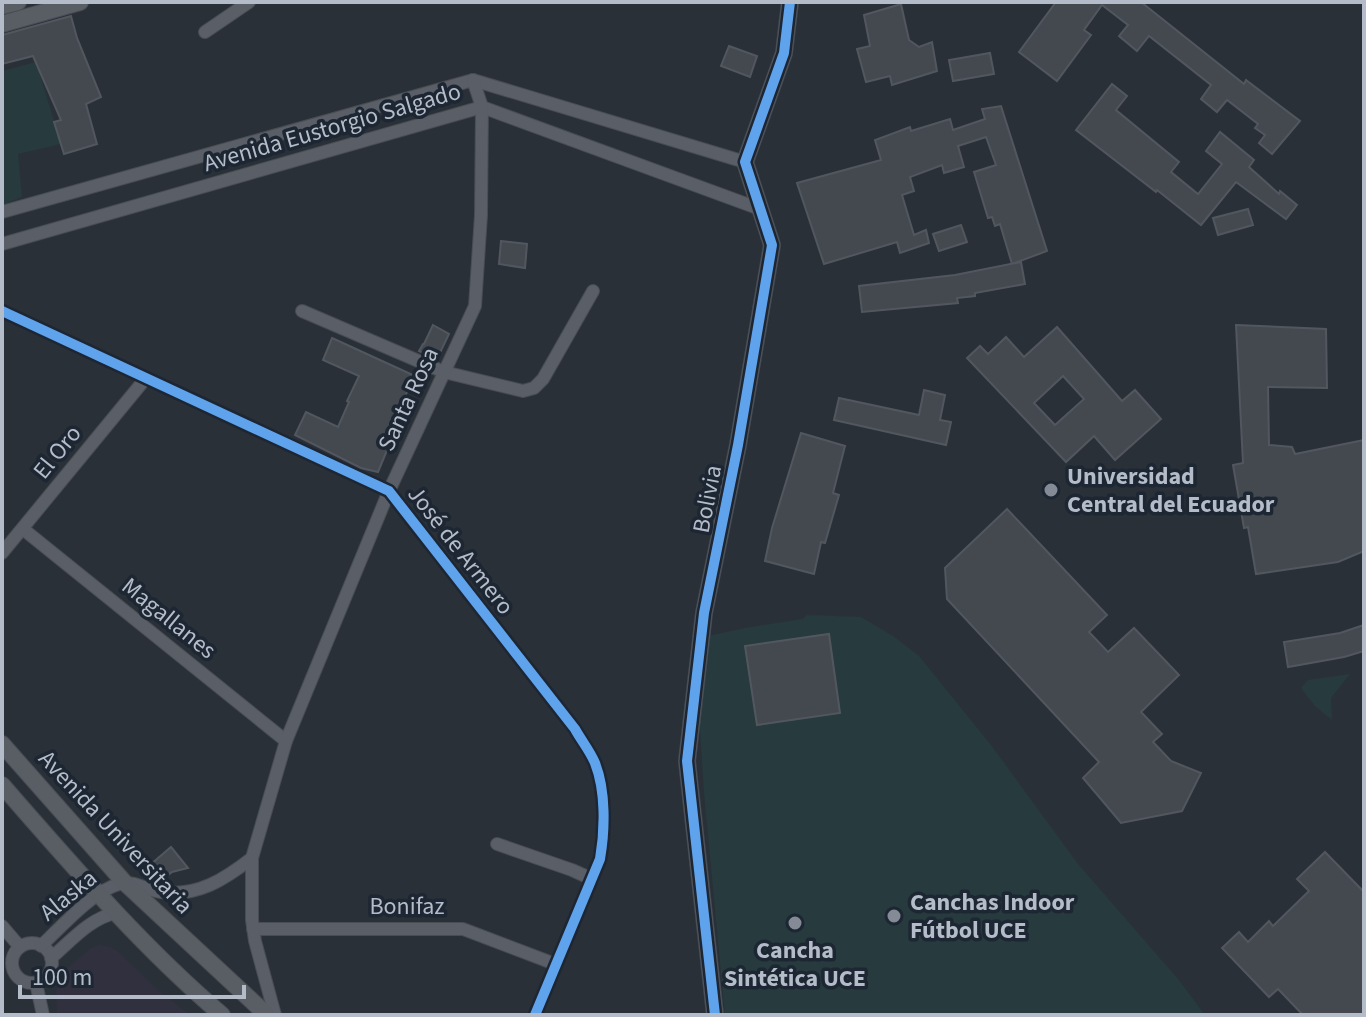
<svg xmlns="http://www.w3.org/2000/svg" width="1366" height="1017" viewBox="0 0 1366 1017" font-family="'Source Sans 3',sans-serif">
<rect width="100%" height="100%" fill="#2a3038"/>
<polygon fill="#31303e" points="100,945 110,947 117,951 160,992 190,1015 57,1015 56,990 64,971 91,948"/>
<g fill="#273a3e">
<polygon points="36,62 61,144 18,154 22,197 2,205 2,71"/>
<polygon points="807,615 861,617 893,636 919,656 991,745 1078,864 1178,979 1205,1015 725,1015 704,793 700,729 700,680 708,636 745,628 803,619"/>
<polygon points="1350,674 1331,698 1332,720 1315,706 1301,688 1308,680"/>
</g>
<g fill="#444950" stroke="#52575f" stroke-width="2" fill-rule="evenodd">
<polygon points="1056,2 1141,2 1244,84 1246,80 1300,121 1272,154 1259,143 1265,135 1255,128 1258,124 1227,100 1217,112 1201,99 1211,85 1149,36 1137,51 1119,36 1128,25 1102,5 1084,30 1091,35 1057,81 1019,52"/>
<polygon points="901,4 909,40 919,47 932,42 937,71 892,85 890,76 866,82 857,49 870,46 864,15"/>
<polygon points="71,16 77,38 101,97 86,104 97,144 64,154 54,122 61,120 33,56 2,64 2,35"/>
<polygon points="729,46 757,56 750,77 721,66"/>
<polygon points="990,53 994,74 953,81 949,60"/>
<polygon points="1112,84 1127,96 1116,110 1179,162 1171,172 1198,194 1222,164 1206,151 1220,132 1254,160 1249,167 1279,194 1280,191 1297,205 1286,219 1236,182 1201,225 1157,190 1156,192 1076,130"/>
<polygon points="1001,106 1047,251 1012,264 1000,224 995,226 992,217 988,218 974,172 996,165 986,137 958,146 964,167 944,173 942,165 910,177 914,191 902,195 914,235 926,230 929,243 900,253 897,242 824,264 797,183 881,160 875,140 910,127 911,131 950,119 953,130 985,119 982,109"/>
<polygon points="1248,209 1253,225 1218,235 1213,218"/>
<polygon points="961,225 967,242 939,251 933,234"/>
<polygon points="501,241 527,244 525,268 499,264"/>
<polygon points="1021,262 1025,284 975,293 975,296 957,298 958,303 862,312 859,286 955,275"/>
<polygon points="433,325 449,334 437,359 419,351 423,344 424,344"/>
<polygon points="1236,325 1326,329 1327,388 1268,387 1269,445 1292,447 1295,454 1364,440 1364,551 1338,562 1256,574 1248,527 1244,528 1233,465 1243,463"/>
<path d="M1057 327 1122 401 1135 390 1161 419 1115 460 1094 436 1066 462 967 358 980 346 988 354 1006 337 1024 357ZM1063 376 1084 399 1055 425 1034 403Z"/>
<polygon points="332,338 415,376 403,400 387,442 390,443 378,472 361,468 295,435 306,412 338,427 349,402 347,401 359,376 323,360"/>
<polygon points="924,390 945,395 940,420 951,422 946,445 834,420 839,398 919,415"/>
<polygon points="801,433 845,446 833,493 839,495 825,543 821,542 814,574 765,561 772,528"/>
<polygon points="1007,509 1107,615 1089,632 1108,652 1134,628 1179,675 1141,712 1162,734 1153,742 1171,761 1201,773 1182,811 1121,823 1083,778 1099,762 947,599 945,568"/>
<polygon points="1364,625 1364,651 1344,657 1288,667 1284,642 1340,633"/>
<polygon points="829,634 840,713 757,725 745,646"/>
<polygon points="171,847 188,868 172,872 168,875 160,875 144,870"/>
<polygon points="1325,852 1364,892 1364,1015 1303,1015 1278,989 1269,997 1222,948 1239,932 1248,942 1269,921 1273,926 1309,891 1297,879"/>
</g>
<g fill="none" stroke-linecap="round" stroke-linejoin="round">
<defs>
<g id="street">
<polyline points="205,32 249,2"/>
<polyline points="2,212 473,80 745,162"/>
<polyline points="2,244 482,107 760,209"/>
<path d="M2 311 389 491 575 729C581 740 590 751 595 763 606 791 605 830 600 859L535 1015"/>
<polyline points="302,311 444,372 523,391 534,388 543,379 593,291"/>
<polyline points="23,529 286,741"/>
<polyline points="2,553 146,378"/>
<polyline points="497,844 572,870 592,879"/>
<polyline points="2,926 20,947"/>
<polyline points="253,929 463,929 555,964"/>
<circle cx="32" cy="963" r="20"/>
<path d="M41 946C61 927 93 891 119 884 134 880 146 890 161 892 198 897 225 879 252 858"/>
<path d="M51 958C71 941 90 918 116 913"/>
<polyline points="36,983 43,1015"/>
<polyline points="275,1015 255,941 252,920 252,858 286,741 389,491 475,306 481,215 482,107 473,80"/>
</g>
<g id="secondary">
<polyline points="2,6 18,2"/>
<polyline points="2,24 80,2"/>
<polyline points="2,744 124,882 267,1015"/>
<path d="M2 785C72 865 141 946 222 1015"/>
<polyline points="715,1015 687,761 704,613 738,445 772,245 745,162 784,53 790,2"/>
</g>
</defs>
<use href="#street" stroke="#484c53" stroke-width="14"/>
<use href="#secondary" stroke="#484c53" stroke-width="18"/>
<use href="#street" stroke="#5a5e66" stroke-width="12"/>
<use href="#secondary" stroke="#595d64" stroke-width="16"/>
<defs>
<g id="cycleway">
<path d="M2 311 389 491 575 729C581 740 590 751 595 763 606 791 605 830 600 859L535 1015"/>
<polyline points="715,1015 687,761 704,613 738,445 772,245 745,162 784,53 790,2"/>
</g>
</defs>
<use href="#cycleway" stroke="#1d2633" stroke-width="15"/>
<use href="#cycleway" stroke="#60a3ed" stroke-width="10"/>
</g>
<g fill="#848b96" stroke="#1d2633" stroke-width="3">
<circle cx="1051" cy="490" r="8"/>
<circle cx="894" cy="916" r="8"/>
<circle cx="795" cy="923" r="8"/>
</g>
<g text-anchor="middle" stroke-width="7" stroke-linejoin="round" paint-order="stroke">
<g font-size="24" fill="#b4bcc9" stroke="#1d2633">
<text transform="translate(332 127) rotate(-16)" y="8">Avenida Eustorgio Salgado</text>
<text transform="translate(408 399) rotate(-65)" y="8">Santa Rosa</text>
<text transform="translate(57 452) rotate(-51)" y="8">El Oro</text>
<text transform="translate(707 499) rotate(-79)" y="8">Bolivia</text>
<text transform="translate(461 550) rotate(52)" y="8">José de Armero</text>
<text transform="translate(169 618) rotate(39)" y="8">Magallanes</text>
<text transform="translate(116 832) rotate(47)" y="8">Avenida Universitaria</text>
<text transform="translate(68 895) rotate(-39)" y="8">Alaska</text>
<text x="407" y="914">Bonifaz</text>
</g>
<g font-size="24" font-weight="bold" fill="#b4bcc9" stroke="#1d2633" text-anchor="start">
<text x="1067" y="484">Universidad<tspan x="1067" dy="28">Central del Ecuador</tspan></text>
<text x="910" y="910">Canchas Indoor<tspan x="910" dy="28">Fútbol UCE</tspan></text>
<text x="795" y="958" text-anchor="middle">Cancha<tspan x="795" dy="28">Sintética UCE</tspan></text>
</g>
</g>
<rect width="1366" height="1017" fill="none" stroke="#b4bcc9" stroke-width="8"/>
<path d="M20 985v12h224v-12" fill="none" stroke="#b4bcc9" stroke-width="4"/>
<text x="32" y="985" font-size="24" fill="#b4bcc9" stroke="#1d2633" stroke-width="6" paint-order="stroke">100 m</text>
</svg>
